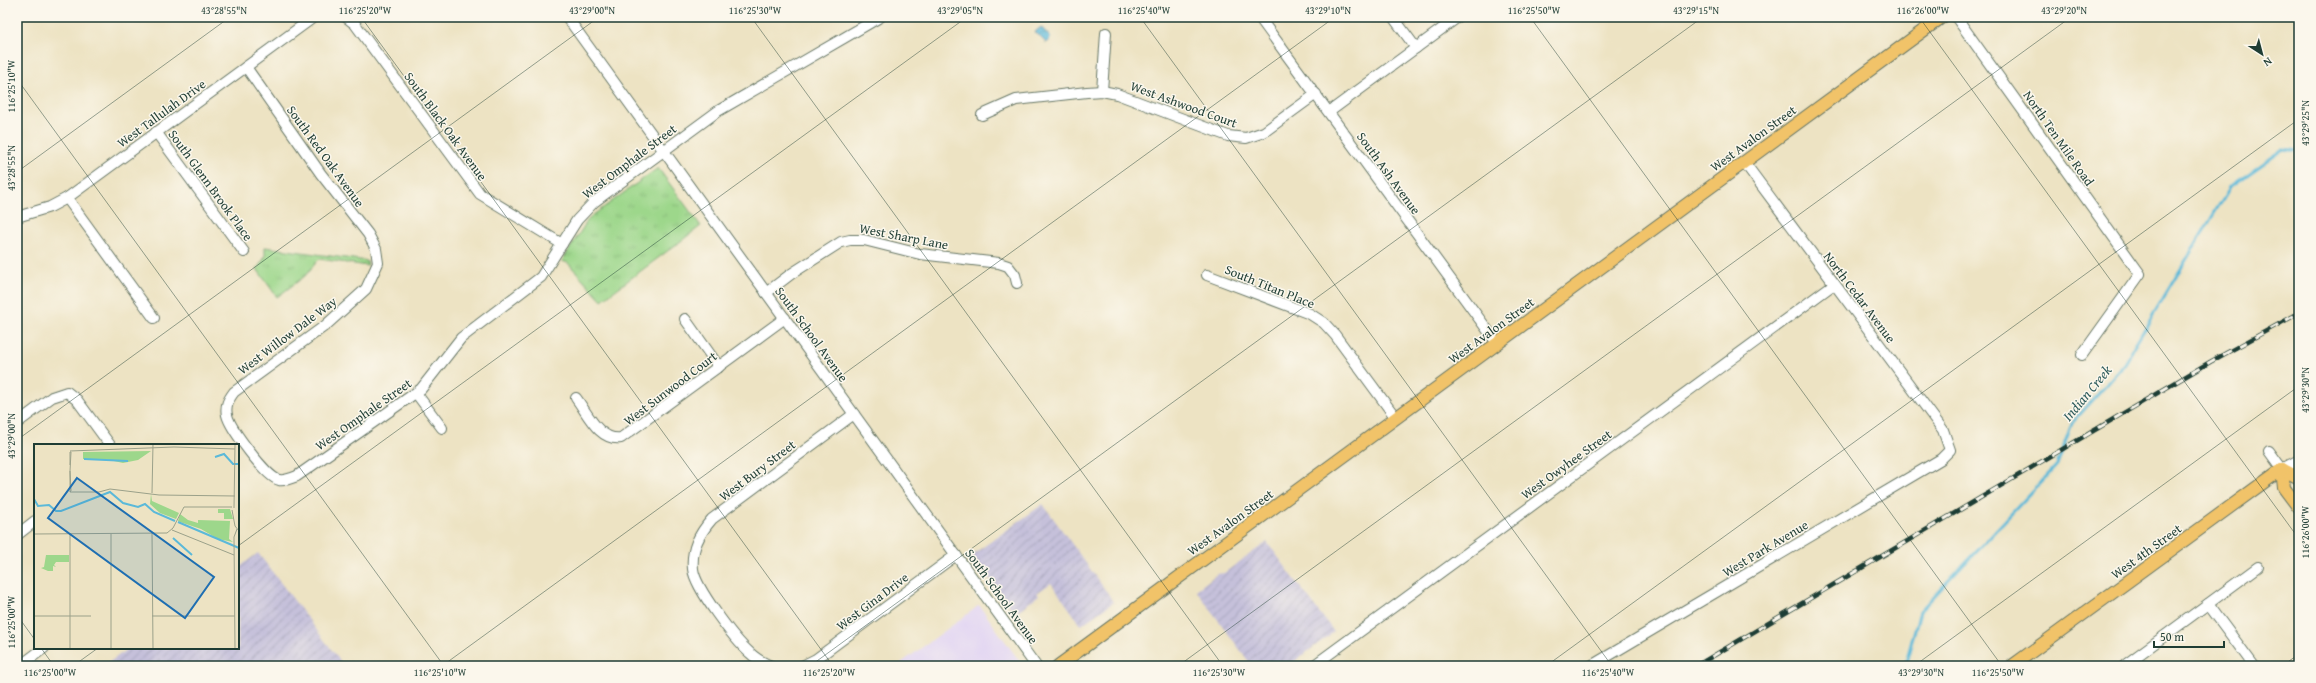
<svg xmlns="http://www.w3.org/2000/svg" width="2316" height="683" viewBox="0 0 2316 683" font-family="'Gentium Book Plus',serif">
<defs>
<pattern id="industrial-furrows" width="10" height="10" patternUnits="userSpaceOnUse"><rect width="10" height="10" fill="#c5c0da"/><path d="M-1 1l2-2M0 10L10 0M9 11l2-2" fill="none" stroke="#9f9db2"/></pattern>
<pattern id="park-tufts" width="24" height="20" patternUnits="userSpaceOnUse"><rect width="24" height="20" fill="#9dd78b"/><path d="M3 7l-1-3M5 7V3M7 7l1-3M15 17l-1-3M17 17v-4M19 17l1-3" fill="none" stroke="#87b979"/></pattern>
<pattern id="water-waves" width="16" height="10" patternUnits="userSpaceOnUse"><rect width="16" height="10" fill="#5bb9d9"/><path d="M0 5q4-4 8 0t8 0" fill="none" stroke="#4b98b1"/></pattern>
</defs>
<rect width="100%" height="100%" fill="#fbf7ec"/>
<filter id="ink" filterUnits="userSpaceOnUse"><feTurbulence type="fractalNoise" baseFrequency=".025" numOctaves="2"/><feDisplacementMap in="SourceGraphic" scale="8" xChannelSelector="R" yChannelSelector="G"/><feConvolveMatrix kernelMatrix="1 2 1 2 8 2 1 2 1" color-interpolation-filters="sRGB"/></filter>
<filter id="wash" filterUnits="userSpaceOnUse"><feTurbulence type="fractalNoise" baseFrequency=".012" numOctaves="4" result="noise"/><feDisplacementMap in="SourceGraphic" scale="16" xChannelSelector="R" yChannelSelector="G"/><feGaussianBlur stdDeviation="0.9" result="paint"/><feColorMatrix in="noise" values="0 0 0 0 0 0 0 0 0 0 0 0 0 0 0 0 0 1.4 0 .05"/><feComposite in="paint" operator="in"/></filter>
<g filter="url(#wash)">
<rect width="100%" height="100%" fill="#ede3c3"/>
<polygon fill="#e1d4f3" points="979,605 1023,666 897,666 973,610"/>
<g fill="url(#industrial-furrows)">
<polygon points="1043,504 1114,602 1081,625 1051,583 1037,593 1039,595 1015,613 972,555"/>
<polygon points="1267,542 1334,632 1288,666 1252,666 1196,590 1217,574 1224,573"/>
<polygon points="258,553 344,666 104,666 129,648 238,648 238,568"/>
</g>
<g fill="url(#park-tufts)" stroke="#5e8a60">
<polygon points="658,168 701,226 602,300 568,263 562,261 589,218"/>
<polygon points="265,247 367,261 368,266 319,259 305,276 277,297 257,269 265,257"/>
</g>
<polygon fill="url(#water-waves)" stroke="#3d7b86" points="1041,27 1051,38 1046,43 1035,32"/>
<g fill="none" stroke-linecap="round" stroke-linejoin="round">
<polyline stroke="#5bb9d9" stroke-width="3" points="1905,666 1920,611 2057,465 2072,423 2120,370 2230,187 2284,149 2299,151"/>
</g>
</g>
<g filter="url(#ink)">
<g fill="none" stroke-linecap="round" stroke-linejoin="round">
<defs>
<g id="minor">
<polyline points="346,17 355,24 480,194 562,244"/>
<polyline points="567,17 1036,666"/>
<polyline points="1259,17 1497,343"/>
<polyline points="1393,17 1416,48"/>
<polyline points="1956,17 2140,274 2082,355"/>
<path d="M246 67 321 174 368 234 376 249 378 263 366 289 326 325 234 392C228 400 225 406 227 415 230 428 266 477 279 480 285 481 292 478 297 476L421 389 461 338 541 277 577 220 594 202 718 111 880 17"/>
<polyline points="1102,91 1106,33"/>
<polyline points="1329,112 1458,17"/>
<polyline points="982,115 1016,100 1087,92 1102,91 1117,94 1228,136 1246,138 1264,132 1316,94"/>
<polyline points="156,132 244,252"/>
<polyline points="67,198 154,318"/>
<polyline points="17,217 50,207 67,198 314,17"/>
<polyline points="1207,275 1310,314 1324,323 1335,335 1396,418"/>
<polyline points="766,293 791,274 841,242 850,240 864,240 920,254 999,263 1008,266 1015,275 1017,283"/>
<polyline points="685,319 719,367"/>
<polyline points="416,393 442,428"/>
<path d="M576 398C588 414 599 441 621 438L785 318"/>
<polyline points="17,423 52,397 67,392 77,400 110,445"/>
<polyline points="2269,451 2282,469 2299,460"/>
<polyline points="17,535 35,521"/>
<polyline points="2208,604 2254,666"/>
<polyline points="2125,665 2258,567"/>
<polyline points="20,666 44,648"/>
<path d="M771 666C764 663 756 659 750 653 735 640 695 588 693 569 691 549 699 534 712 519L854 414"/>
<polyline points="802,666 816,659 956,555"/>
<polyline points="1313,666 1834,284"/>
<polyline points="1591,666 1941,459 1950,450 1943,430 1744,162"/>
</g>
<g id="major">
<polyline points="2282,469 2284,488 2299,508"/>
<polyline points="2282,469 2299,478"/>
<polyline points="1058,666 1942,17"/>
<polyline points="2012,666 2282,469"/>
</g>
</defs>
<use href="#minor" stroke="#677766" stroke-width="12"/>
<use href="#major" stroke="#677766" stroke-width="14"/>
<use href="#minor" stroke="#fff" stroke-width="10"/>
<use href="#major" stroke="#f1c369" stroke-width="12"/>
<defs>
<polyline id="rail" points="1696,666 2210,362 2299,313"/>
</defs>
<use href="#rail" stroke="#1f3d34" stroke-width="4.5"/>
<use href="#rail" stroke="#fbf7ec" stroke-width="3" stroke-dasharray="9" stroke-linecap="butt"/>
</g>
</g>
<path fill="none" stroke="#1f3d34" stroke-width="1" stroke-opacity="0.45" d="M361 17 833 666M751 17 1223 666M1140 17 1612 666M1530 17 2002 666M1919 17 2299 539M17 79 444 666M17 172 230 17M17 440 599 17M238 546 967 17M17 615 35 640M41 648 54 666M73 666 98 648M442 666 1335 17M810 666 1703 17M1178 666 2071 17M1546 666 2299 119M1914 666 2299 386M2282 666 2299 654"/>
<g text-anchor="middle" stroke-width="3" stroke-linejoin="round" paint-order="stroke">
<g font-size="13" fill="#1f3d34" stroke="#fbf7ec">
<text transform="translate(1184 104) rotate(20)" y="5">West Ashwood Court</text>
<text transform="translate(161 113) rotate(-36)" y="5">West Tallulah Drive</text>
<text transform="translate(446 126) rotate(54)" y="5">South Black Oak Avenue</text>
<text transform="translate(1753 138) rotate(-36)" y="5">West Avalon Street</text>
<text transform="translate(2059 138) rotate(55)" y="5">North Ten Mile Road</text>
<text transform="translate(326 156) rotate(54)" y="5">South Red Oak Avenue</text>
<text transform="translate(629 161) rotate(-37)" y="5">West Omphale Street</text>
<text transform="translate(1389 173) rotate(54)" y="5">South Ash Avenue</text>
<text transform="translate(211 185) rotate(54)" y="5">South Glenn Brook Place</text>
<text transform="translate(904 236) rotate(11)" y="5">West Sharp Lane</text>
<text transform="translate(1270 286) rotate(22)" y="5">South Titan Place</text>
<text transform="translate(1860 297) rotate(53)" y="5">North Cedar Avenue</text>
<text transform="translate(1491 330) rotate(-36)" y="5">West Avalon Street</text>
<text transform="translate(812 334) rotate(54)" y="5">South School Avenue</text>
<text transform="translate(287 335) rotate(-37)" y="5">West Willow Dale Way</text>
<text transform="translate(670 388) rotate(-37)" y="5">West Sunwood Court</text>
<text transform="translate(363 414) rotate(-35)" y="5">West Omphale Street</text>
<text transform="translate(1566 464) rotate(-36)" y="5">West Owyhee Street</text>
<text transform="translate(757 470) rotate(-37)" y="5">West Bury Street</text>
<text transform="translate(1230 522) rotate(-36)" y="5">West Avalon Street</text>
<text transform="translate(1765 548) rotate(-31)" y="5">West Park Avenue</text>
<text transform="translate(2146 551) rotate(-36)" y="5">West 4th Street</text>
<text transform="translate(1002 596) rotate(54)" y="5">South School Avenue</text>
<text transform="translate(872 601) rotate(-37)" y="5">West Gina Drive</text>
</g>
<g font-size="14" font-style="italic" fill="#2e5c5d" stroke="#fbf7ec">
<text transform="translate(2087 393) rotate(-50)" y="5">Indian Creek</text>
</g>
</g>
<g transform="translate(34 444)">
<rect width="205" height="205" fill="#ede3c3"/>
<path d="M117 7 104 16 89 19 71 15H49V8Z" fill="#9dd78b"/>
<path d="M117 50 118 57 145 69 142 75 126 69 116 60ZM184 65H196L199 75H190V69H184ZM146 70 154 76 164 79V76L196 77 195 95 199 98 184 95 167 85 146 78 144 77ZM12 111H35V118H22L20 121 22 123 19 122V127H14V130V127L7 124 10 123Z" fill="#9dd78b"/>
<path fill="none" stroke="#5bb9d9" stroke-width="2" d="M181 13 190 10 199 20H205M50 15 94 17M0 55 4 62 15 61 22 67H27L76 48 89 59 104 63 111 60 120 68 141 77M144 78 205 104M139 94 158 111"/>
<path fill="none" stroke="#9ba18a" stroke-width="1" d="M36 7 140 3 201 5M36 27 37 47 36 48ZM36 27 37 8H36V21M36 48H65L76 45 125 51 201 52M118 49 119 0M200 64 201 0M198 66 201 82 205 87M138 86 200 111M118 89 119 205M0 90 133 89 139 84 150 63H198M36 90V205M77 90V205M0 172H57M118 172H201M201 205 200 93 203 85"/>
<path fill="#1f6fb2" fill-opacity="0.15" stroke="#1f6fb2" stroke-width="2" d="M43 34 180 133 151 174 14 74Z"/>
<rect width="205" height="205" fill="none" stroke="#1f3d34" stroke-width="2"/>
</g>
<rect width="2316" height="683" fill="none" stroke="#fbf7ec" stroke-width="44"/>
<g transform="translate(2262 54) rotate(144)" stroke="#fbf7ec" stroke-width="3" paint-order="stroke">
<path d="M0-3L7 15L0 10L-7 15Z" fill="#1f3d34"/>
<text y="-6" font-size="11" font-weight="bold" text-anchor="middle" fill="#1f3d34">N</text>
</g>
<path d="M2154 641v6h70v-6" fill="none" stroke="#1f3d34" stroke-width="2"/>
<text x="2160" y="641" font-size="12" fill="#1f3d34" stroke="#fbf7ec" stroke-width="3" paint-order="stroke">50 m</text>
<rect x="22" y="22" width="2272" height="639" fill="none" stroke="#1f3d34" stroke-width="1.5"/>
<g font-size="10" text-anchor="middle" fill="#1f3d34">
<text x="224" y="14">43°28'55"N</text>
<text x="365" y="14">116°25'20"W</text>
<text x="592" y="14">43°29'00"N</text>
<text x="755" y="14">116°25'30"W</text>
<text x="960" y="14">43°29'05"N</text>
<text x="1144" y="14">116°25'40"W</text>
<text x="1328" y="14">43°29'10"N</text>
<text x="1534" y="14">116°25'50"W</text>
<text x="1696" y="14">43°29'15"N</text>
<text x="1923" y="14">116°26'00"W</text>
<text x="2064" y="14">43°29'20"N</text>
<text transform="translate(11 86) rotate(-90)" y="4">116°25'10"W</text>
<text transform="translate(2305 123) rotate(-90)" y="4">43°29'25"N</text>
<text transform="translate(11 168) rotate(-90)" y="4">43°28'55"N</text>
<text transform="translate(2305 390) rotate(-90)" y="4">43°29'30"N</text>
<text transform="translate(11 436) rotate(-90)" y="4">43°29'00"N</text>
<text transform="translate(2305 532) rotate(-90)" y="4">116°26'00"W</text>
<text transform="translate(11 622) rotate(-90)" y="4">116°25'00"W</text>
<text x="50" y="676">116°25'00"W</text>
<text x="440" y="676">116°25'10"W</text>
<text x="829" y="676">116°25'20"W</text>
<text x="1219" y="676">116°25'30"W</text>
<text x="1608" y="676">116°25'40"W</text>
<text x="1921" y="676">43°29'30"N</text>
<text x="1998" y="676">116°25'50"W</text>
</g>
</svg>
